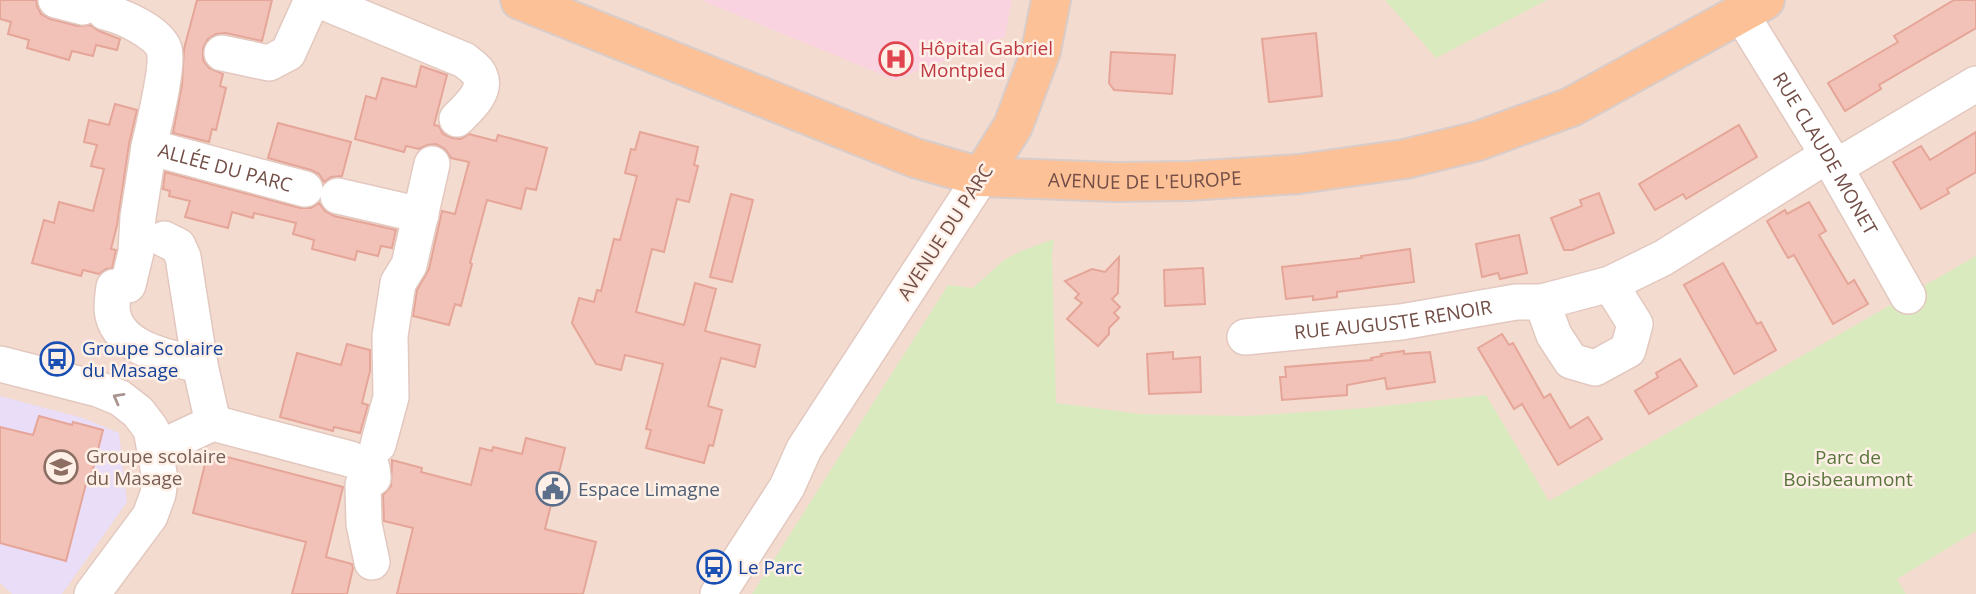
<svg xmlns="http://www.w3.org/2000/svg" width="1976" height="594" viewBox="0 0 1976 594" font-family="'Open Sans',sans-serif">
<rect width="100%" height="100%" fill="#fcebe0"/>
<rect fill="#f4dbcf" x="0" y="0" width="1976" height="594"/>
<polygon fill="#e9ddf8" points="0,396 83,418 119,433 127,502 62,594 12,594 0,583"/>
<polygon fill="#fad3e0" points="701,0 1012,0 1005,37 895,80"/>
<g fill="#daeabf">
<polygon points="1385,0 1547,0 1436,58"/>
<polygon points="1054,239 1052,255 1056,403 1141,414 1247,416 1365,408 1486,395 1549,501 1976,256 1976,531 1897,579 1906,594 752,594 948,285 973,288 1004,260 1021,251"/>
</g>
<g fill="#f2c2b8" stroke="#e5a598" stroke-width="2">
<polygon points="0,0 36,0 37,6 41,14 50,19 78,26 90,25 99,31 120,39 117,50 96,45 93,56 72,51 69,60 27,48 29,40 8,34 11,22 0,19"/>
<polygon points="197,0 272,0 262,41 226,33 216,34 208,39 203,48 203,60 209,68 223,74 220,86 226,88 216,130 212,129 209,142 173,133 182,85 184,49"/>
<polygon points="1954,0 1976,0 1976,28 1879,85 1881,89 1845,111 1828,83 1898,42 1894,36"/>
<polygon points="1316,33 1322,96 1269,102 1262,39"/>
<polygon points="1111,52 1175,55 1172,94 1114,90 1109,83"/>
<polygon points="421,66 447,75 434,125 439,126 443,134 452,138 461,139 469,134 496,141 498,135 547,148 536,190 526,188 521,209 487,200 470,263 472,264 461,306 455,304 449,325 413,316 417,290 429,269 442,211 455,214 469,162 451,158 445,149 436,144 427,145 419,149 406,146 404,152 355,139 366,96 376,99 382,78 416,87"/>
<polygon points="115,104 137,110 129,144 117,225 111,249 116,250 112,268 106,269 99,274 83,270 81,276 32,263 44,220 54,223 59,202 93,211 104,169 91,166 97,145 84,142 89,120 109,125"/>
<polygon points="278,123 351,142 342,176 331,177 324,182 319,174 311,170 268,158"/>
<polygon points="1739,125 1757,157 1686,199 1683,194 1655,210 1639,184"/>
<polygon points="640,132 698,147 694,165 698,166 689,202 677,199 664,252 652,249 636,312 684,325 695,283 716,289 705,331 760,345 755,367 721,358 708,406 722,410 713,446 709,445 704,463 646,448 651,430 646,429 663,364 625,355 621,370 596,364 572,323 579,298 594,302 597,290 601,291 614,239 620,240 637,176 625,173 631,149 635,150"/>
<polygon points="1976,132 1976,172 1947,189 1949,193 1921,209 1893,162 1921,146 1930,160"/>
<polygon points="165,172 300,208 311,208 319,203 325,211 334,216 396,230 392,248 381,246 378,256 357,251 355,260 312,249 314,240 293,234 296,223 254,213 253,218 232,212 228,228 185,217 190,201 169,196 170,191 163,189"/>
<polygon points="1599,193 1614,233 1572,250 1564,250 1551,218 1582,206 1580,200"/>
<polygon points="731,194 753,200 732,282 710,277"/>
<polygon points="1809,202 1826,231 1819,235 1848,284 1854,280 1868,304 1833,324 1794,255 1788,258 1767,221 1785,210 1787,214"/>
<polygon points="1519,235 1527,273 1500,279 1498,273 1482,277 1476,244"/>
<polygon points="1410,249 1414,282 1337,292 1337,297 1313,300 1313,296 1286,299 1282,267 1362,258 1361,256"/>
<polygon points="1119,257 1118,293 1112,299 1120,307 1114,313 1119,318 1109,328 1109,334 1098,346 1067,319 1082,303 1075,298 1079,294 1065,281 1092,269 1105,272"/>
<polygon points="1723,263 1757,324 1761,322 1776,350 1734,374 1684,285"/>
<polygon points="1203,268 1205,304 1165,306 1164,270"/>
<polygon points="1502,334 1509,345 1513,343 1544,398 1550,394 1570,428 1588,417 1602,439 1558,465 1522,404 1514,409 1478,348"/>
<polygon points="347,344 370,350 370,371 362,403 368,405 360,433 334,427 333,431 280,417 297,353 341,365"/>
<polygon points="1404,351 1404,354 1430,352 1435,382 1387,389 1385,378 1347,385 1347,395 1282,400 1280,377 1286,377 1285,367 1372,360 1371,358 1382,356 1381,354"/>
<polygon points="1173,352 1173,359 1200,357 1201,392 1149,394 1147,354"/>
<polygon points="1680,359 1697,386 1649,414 1635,391 1658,377 1656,373"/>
<polygon points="39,416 72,425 73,422 103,430 90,481 87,480 66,561 0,543 0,427 33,435"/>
<polygon points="526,438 565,448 545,529 596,542 583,594 397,594 413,528 384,521 383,495 391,486 392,460 422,468 421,472 471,485 480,448 492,451 493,447 522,454"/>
<polygon points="208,452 343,487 326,557 352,564 353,568 347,594 292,594 306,542 193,513"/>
</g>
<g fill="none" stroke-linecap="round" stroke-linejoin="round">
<defs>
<g id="minor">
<polyline points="56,0 83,7"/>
<path d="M322 0 326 3 464 60C469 64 478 70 480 76 487 92 467 109 457 119"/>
<path id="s1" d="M105 12C122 16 158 32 164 49 169 66 153 128 149 147L305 189"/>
<path id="s2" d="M1741 14 1828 155 1908 296"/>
<polyline points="222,53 269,63 288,53 312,0"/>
<polyline points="1836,167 1976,84"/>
<polyline points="338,196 421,215"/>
<polyline points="164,239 178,246 183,257 200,365 213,423"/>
<polyline points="128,285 136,252 138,217 149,147"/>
<path d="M114 287C113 294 112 302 112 309 115 349 170 358 200 365"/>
<polyline points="1542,302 1554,335 1571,361 1595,368 1628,350 1635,324 1610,284"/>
<path id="s3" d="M1245 337 1401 322 1516 302H1542L1610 284 1663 258 1828 155"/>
<polyline points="0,364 98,389 120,398 138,412 151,429 160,479 158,494 150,516 92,594"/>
<polyline points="378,445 391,397 390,336 398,283 409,265 432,164"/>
<polyline points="155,450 213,423 350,459 372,468 373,478 363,485 364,524 372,562"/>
<polyline points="718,594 787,487 804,449 981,177"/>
</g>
<g id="major">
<path id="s4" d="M520 0 915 158 981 177 1115 182 1188 181 1299 174 1405 159 1478 141 1571 107 1765 0"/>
<polyline points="981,177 1013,126 1041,51 1051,0"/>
</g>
</defs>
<use href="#minor" stroke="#e2c8bf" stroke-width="38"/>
<use href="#major" stroke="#d8cdcb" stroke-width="42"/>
<use href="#minor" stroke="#fff" stroke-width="35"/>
<use href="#major" stroke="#fdc197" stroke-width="38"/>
</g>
<defs><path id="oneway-chevron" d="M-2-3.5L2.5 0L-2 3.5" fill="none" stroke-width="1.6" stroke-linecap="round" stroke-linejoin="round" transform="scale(1.75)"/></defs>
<use stroke="#ab9591" href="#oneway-chevron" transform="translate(118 398) rotate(-151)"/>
<defs>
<symbol id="hospital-ring" viewBox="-11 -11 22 22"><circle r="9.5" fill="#fff0e7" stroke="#e0444e" stroke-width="1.5"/><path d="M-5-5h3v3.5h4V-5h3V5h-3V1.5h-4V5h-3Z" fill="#e0444e"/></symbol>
<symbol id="bus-ring" viewBox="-11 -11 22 22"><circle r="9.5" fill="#fff0e7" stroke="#1a4fb4" stroke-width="1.5"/><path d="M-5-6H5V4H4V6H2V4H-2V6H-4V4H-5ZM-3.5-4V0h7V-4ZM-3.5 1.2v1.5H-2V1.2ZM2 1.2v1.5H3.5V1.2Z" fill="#1a4fb4"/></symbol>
<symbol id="school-ring" viewBox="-11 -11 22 22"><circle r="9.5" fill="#fff0e7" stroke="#8d6e63" stroke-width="1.5"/><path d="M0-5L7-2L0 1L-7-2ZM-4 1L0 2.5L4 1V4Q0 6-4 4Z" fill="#8d6e63"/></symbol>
<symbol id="civic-ring" viewBox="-11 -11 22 22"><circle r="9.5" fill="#fff0e7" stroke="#5c6f8a" stroke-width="1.5"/><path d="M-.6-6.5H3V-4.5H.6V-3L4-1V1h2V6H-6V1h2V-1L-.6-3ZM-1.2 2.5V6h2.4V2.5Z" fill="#5c6f8a"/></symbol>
</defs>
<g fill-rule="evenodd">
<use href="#hospital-ring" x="877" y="40" width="38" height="38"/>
<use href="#bus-ring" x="38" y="340" width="38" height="38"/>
<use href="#school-ring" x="42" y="448" width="38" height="38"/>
<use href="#civic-ring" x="534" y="470" width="38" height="38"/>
<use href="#bus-ring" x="695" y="548" width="38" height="38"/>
</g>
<g text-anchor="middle" stroke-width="5" stroke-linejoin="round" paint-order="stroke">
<g font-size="19" fill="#be3a42" stroke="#fff0e7" text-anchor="start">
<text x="920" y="55">Hôpital Gabriel<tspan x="920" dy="22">Montpied</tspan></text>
</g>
<g font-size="19" fill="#734e47" stroke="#fff0e7">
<text dy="7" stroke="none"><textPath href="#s2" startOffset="163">RUE CLAUDE MONET</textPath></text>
<text dy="7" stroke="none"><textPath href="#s1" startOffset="250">ALLÉE DU PARC</textPath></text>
<text dy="7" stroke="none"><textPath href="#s4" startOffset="658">AVENUE DE L'EUROPE</textPath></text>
<text transform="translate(945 232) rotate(-57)" y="7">AVENUE DU PARC</text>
<text dy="7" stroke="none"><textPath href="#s3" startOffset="149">RUE AUGUSTE RENOIR</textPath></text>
</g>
<g font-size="19" fill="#164399" stroke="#fff0e7" text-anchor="start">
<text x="82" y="355">Groupe Scolaire<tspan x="82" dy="22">du Masage</tspan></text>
<text x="738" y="574">Le Parc</text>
</g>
<g font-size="19" fill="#785e54" stroke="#fff0e7" text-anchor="start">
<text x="86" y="463">Groupe scolaire<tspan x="86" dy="22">du Masage</tspan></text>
</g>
<g font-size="19" fill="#59743c" stroke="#fff0e7">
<text x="1848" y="464">Parc de<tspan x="1848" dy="22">Boisbeaumont</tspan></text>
</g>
<g font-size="19" fill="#4e5e75" stroke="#fff0e7" text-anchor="start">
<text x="578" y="496">Espace Limagne</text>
</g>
</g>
</svg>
